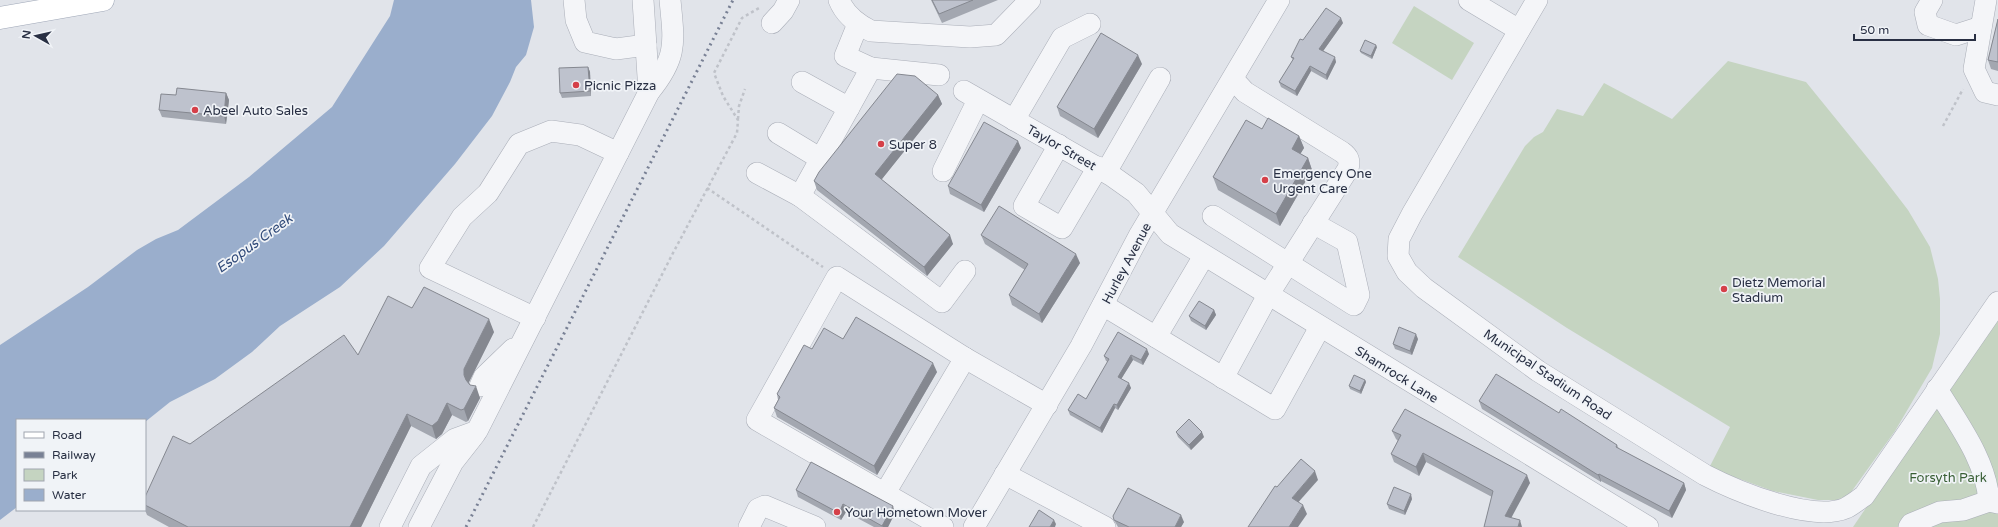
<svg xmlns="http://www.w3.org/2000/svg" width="1998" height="527" viewBox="0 0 1998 527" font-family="'Varela Round',sans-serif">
<rect width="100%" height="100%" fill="#e1e4ea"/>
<g fill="#c5d4c1">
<polygon points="1414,6 1474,43 1452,80 1392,43"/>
<polygon points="1728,61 1806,82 1875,167 1908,210 1930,247 1938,279 1940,299 1940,334 1932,368 1895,431 1849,495 1836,500 1818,500 1773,491 1709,468 1730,427 1567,328 1458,257 1525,146 1534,137 1543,132 1557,109 1583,116 1604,83 1672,119"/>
<polygon points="1998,318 1998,527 1853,527 1870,502"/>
</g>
<polygon fill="#9aaecc" points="394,0 531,0 534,27 526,55 516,67 510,82 492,116 455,164 384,246 340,287 280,326 252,352 215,379 170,402 145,422 145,420 17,420 17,507 0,520 0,345 88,287 137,250 156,239 178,230 249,177 332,107 390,16"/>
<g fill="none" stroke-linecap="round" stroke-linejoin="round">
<defs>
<g id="minor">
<polyline points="574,0 576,20 585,42 616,49 646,45"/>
<polyline points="643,0 649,92"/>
<path d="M839 0C845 15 857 24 871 31L970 37 996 35 1030 0"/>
<polyline points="1469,0 1519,30"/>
<path d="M1537 0 1412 214 1399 239 1398 256 1407 272 1424 288 1538 371 1705 475C1736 491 1812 523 1846 508 1852 505 1858 500 1864 496L1998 302"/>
<polyline points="1932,0 1925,12 1928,25 1956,35 1981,27"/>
<polyline points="1986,0 1974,69 1985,92 1998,95"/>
<polyline points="772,23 783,11 789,0"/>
<polyline points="858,24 845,56 871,68 800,196 942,302 965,271"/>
<polyline points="871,68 939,75"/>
<polyline points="802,82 849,108"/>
<polyline points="964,91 1112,176 1136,193 1170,234 1648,527"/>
<polyline points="1014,120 1062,38 1090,24"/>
<polyline points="778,133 821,159"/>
<polyline points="1059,145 1024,206 1062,228 1098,167"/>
<polyline points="943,171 978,100"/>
<polyline points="1106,172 1160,78"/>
<polyline points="757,173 800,196"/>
<polyline points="1213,216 1354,305 1359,295 1347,242 1313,223"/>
<polyline points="1103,305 1275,409 1320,327"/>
<polyline points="535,318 430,268 462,217 488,193 519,144 551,131 580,135 618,153"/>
<polyline points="1156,337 1204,256"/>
<path d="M1223 378 1268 295 1348 169C1350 161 1349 157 1342 152L1245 92 1233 79"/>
<polyline points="480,386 484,377 513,349"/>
<path d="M1937 389C1958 424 1986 460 1989 501"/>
<polyline points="1005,474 1105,527"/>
<polyline points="885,493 965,358"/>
<path d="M390 527 421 466 455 439 477 431 649 92C678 57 674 42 670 0"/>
<polyline points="419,527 453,462 475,434"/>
<polyline points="749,527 758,509 765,506 815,527"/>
<polyline points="943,527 757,420 837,277 965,358 1047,405"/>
<polyline points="974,527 1081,346 1140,234 1279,0"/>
<polyline points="1909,527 1911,524 1940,512 1963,510 1989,501 1998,503"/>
</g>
<polyline id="major" points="0,18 103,0"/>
</defs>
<use href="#minor" stroke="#aaaeb8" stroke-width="22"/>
<use href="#major" stroke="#9fa7b7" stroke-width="23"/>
<g stroke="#bfc2c9" stroke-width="2.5" stroke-dasharray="3 3" stroke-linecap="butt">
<polyline points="738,119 739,106 745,89"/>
<polyline points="1943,126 1963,89"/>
<polyline points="707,188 823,267"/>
<polyline points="533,527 673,253 737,133 738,120 723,96 714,73 742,18 759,8"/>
</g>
<use href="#minor" stroke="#f4f5f8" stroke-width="21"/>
<use href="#major" stroke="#fff" stroke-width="22"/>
<polyline stroke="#798195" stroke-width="3" stroke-dasharray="2 4" stroke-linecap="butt" points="466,527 733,0"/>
</g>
<g fill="#a3a7b0">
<polygon points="931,0 998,0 942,23"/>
<polygon points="1998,19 1998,71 1991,69 1988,60"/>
<polygon points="1343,23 1323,51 1336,62 1327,80 1311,71 1297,96 1281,87 1279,82 1293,60 1291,57 1303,40"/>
<polygon points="1377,47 1372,59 1361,53 1360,51"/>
<polygon points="1142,64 1098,138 1060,116 1057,107"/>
<polygon points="588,67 590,72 591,96 562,98 560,93"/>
<polygon points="226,93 229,100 226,124 162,117 159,110 176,95"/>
<polygon points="938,95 942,104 881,180 953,244 927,276 817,190 814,181"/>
<polygon points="1262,129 1299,136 1304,148 1300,154 1308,158 1312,170 1280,226 1218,190 1213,177"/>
<polygon points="1021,148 984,212 950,194 948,186"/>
<polygon points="981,235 1080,263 1042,323 1012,305 1009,295 1025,270 985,244"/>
<polygon points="412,308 494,332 469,382 469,383 480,398 468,421 466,422 452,415 442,434 436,439 411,426 361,527 169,527 147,515 145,510 145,497 190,444 358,355"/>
<polygon points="1214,310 1216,315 1206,330 1191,321 1189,316"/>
<polygon points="843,339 937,372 877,475 777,417 774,408 778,400 777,394 812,349"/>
<polygon points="1418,339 1412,355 1395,349 1393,344"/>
<polygon points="1149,354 1143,365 1133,360 1121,379 1131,388 1118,410 1115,408 1102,433 1070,415 1068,410 1086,399 1108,362 1106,361 1104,356"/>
<polygon points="1365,380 1366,382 1361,394 1350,389 1349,386"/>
<polygon points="1479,401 1617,445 1619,449 1684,483 1686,490 1672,518 1601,481 1601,482 1482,409"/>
<polygon points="1392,431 1530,483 1484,527 1492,497 1426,462 1419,476 1394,462 1391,454 1398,441 1396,439"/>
<polygon points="1176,432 1204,437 1191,450 1178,437"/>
<polygon points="796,490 895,513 888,527 874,527 846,512 841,520 798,497"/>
<polygon points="1412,499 1405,515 1389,509 1387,504"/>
<polygon points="1114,520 1184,522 1181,527 1118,527"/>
</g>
<g fill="#858890">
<polygon points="1341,18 1343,23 1321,54 1319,49"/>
<polygon points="1376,45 1377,47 1372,59 1371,56"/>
<polygon points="1138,55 1142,64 1098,138 1094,129"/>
<polygon points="1335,57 1336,62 1327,80 1326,75"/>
<polygon points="1310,66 1311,71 1297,96 1295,91"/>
<polygon points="588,67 590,72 591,96 590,91"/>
<polygon points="226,93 229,100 226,124 224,116"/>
<polygon points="938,95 942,104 878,184 875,174"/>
<polygon points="1299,136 1304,148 1296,161 1292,149"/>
<polygon points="1018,141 1021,148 984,212 981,205"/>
<polygon points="1308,158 1312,170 1280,226 1276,214"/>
<polygon points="950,235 953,244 927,276 924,267"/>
<polygon points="1076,254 1080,263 1042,323 1039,314"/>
<polygon points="1214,310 1216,315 1206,330 1205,326"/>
<polygon points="489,319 494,332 469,382 468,388 464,375 464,369"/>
<polygon points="1416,334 1418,339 1412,355 1410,351"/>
<polygon points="1147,349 1149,354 1143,365 1141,360"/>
<polygon points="1131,355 1133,360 1120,381 1118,377"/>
<polygon points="933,363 937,372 877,475 874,466"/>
<polygon points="1365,380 1366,382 1361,394 1360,391"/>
<polygon points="1129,383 1131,388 1118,410 1117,405"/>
<polygon points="476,386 480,398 468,421 464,409"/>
<polygon points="447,403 452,415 442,434 436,439 432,426"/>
<polygon points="1114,404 1115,408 1102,433 1100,428"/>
<polygon points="407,414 411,426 361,527 350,527"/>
<polygon points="1202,432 1204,437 1191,450 1189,445"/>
<polygon points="1423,453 1426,462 1419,476 1416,467"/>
<polygon points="1315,471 1318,480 1295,506 1292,498"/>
<polygon points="1599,474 1601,481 1601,482 1598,475"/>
<polygon points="1527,475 1530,483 1508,524 1505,516"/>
<polygon points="1684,483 1686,490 1672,518 1669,511"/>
<polygon points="1411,494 1412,499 1405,515 1404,511"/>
<polygon points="843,504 846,512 841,520 839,513"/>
<polygon points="1303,505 1307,514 1298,527 1289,527"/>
<polygon points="893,506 895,513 888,527 883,527 882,526"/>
<polygon points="1181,515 1184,522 1181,527 1175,527"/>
<polygon points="1054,520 1056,524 1055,527 1050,527"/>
<polygon points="1520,520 1522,527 1518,527"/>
</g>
<g fill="#bec2cd" stroke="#858890">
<polygon points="932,0 973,0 939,14"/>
<polygon points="1326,8 1341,18 1319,49 1335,57 1326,75 1310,66 1295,91 1279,82 1294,58 1291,57 1300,39 1303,40"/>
<polygon points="1998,19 1998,62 1988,60"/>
<polygon points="1101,33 1138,55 1094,129 1057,107"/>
<polygon points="1365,40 1376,45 1371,56 1360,51"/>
<polygon points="588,67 590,91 560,93 559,68"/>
<polygon points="897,74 915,76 938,95 875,174 950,235 924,267 814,181 819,172"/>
<polygon points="177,88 226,93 224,116 159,110 161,94 176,95"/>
<polygon points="1268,118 1299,136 1292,149 1308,158 1276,214 1213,177 1246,120 1262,129"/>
<polygon points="984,122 1018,141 981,205 948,186"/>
<polygon points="999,206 1076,254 1039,314 1009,295 1028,264 981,235"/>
<polygon points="424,287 489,319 464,369 464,375 466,380 470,385 476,386 464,409 461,410 447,403 438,421 432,426 407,414 350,527 188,527 145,505 145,497 173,436 190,444 344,335 358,355 388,296 412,308"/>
<polygon points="1199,301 1214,310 1205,326 1189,316"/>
<polygon points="856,317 933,363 874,466 774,408 780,397 777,394 804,345 812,349 824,328 843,339"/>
<polygon points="1399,327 1416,334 1410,351 1393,344"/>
<polygon points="1118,332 1147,349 1141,360 1131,355 1118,377 1129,383 1117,405 1114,404 1100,428 1068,410 1078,394 1086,399 1109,359 1104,356"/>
<polygon points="1496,374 1559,413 1561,409 1617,445 1616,447 1684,483 1669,511 1599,474 1598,475 1479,401"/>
<polygon points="1354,375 1365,380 1360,391 1349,386"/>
<polygon points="1405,409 1527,475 1505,516 1520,520 1518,527 1484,527 1493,491 1423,453 1416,467 1391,454 1401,435 1392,431"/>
<polygon points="1189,419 1202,432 1189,445 1176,432"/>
<polygon points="1301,459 1315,471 1292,498 1303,505 1289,527 1248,527 1275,486 1277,487"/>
<polygon points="811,462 893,506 882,526 843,504 839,513 796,490"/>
<polygon points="1394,487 1411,494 1404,511 1387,504"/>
<polygon points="1128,488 1181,515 1175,527 1129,527 1114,520 1113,516"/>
<polygon points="1039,510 1054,520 1050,527 1029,527"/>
</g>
<g fill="#d54049" stroke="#f0f3f7" stroke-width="1.5">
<circle cx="576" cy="85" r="4"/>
<circle cx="195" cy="110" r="4"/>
<circle cx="881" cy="144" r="4"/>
<circle cx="1265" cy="180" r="4"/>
<circle cx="1724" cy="289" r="4"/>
<circle cx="837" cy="512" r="4"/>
</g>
<g text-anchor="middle" stroke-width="3.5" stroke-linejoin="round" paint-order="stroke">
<g font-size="13" fill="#282f43" stroke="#f0f3f7" text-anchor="start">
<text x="584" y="90">Picnic Pizza</text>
<text x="203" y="115">Abeel Auto Sales</text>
<text x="889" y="149">Super 8</text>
<text x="1273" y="178">Emergency One<tspan x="1273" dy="15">Urgent Care</tspan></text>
<text x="1732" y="287">Dietz Memorial<tspan x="1732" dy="15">Stadium</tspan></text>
<text x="845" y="517">Your Hometown Mover</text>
</g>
<g font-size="13" fill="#282f43" stroke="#f0f3f7">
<text transform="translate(1062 147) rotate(30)" y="5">Taylor Street</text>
<text transform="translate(1126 263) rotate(-62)" y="5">Hurley Avenue</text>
<text transform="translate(1397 374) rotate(32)" y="5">Shamrock Lane</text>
<text transform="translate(1548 374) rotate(34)" y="5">Municipal Stadium Road</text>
</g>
<g font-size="13" fill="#395f35" stroke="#f0f3f7">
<text x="1948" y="482">Forsyth Park</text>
</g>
<g font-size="14" font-style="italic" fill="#304a79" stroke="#f0f3f7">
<text transform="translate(254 243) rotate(-36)" y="5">Esopus Creek</text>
</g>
</g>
<rect x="16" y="419" width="130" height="92" fill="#f0f3f7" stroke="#a0a5af"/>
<rect x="24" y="432" width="20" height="6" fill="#ffffff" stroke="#a0a5af"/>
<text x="52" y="439" font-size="12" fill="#282f43">Road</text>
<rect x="24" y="452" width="20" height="6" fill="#798195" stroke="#a0a5af"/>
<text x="52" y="459" font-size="12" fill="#282f43">Railway</text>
<rect x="24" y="469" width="20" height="12" fill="#c5d4c1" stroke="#a0a5af"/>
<text x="52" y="479" font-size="12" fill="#282f43">Park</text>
<rect x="24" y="489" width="20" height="12" fill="#9aaecc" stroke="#a0a5af"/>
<text x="52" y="499" font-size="12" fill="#282f43">Water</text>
<g transform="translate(36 36) rotate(278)" stroke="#f0f3f7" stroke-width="3" paint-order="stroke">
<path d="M0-3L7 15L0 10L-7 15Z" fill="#282f43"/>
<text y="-6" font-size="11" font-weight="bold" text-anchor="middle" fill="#282f43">N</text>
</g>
<path d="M1854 34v6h121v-6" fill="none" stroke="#282f43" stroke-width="2"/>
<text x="1860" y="34" font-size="12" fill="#282f43" stroke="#f0f3f7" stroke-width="3" paint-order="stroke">50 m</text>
</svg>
